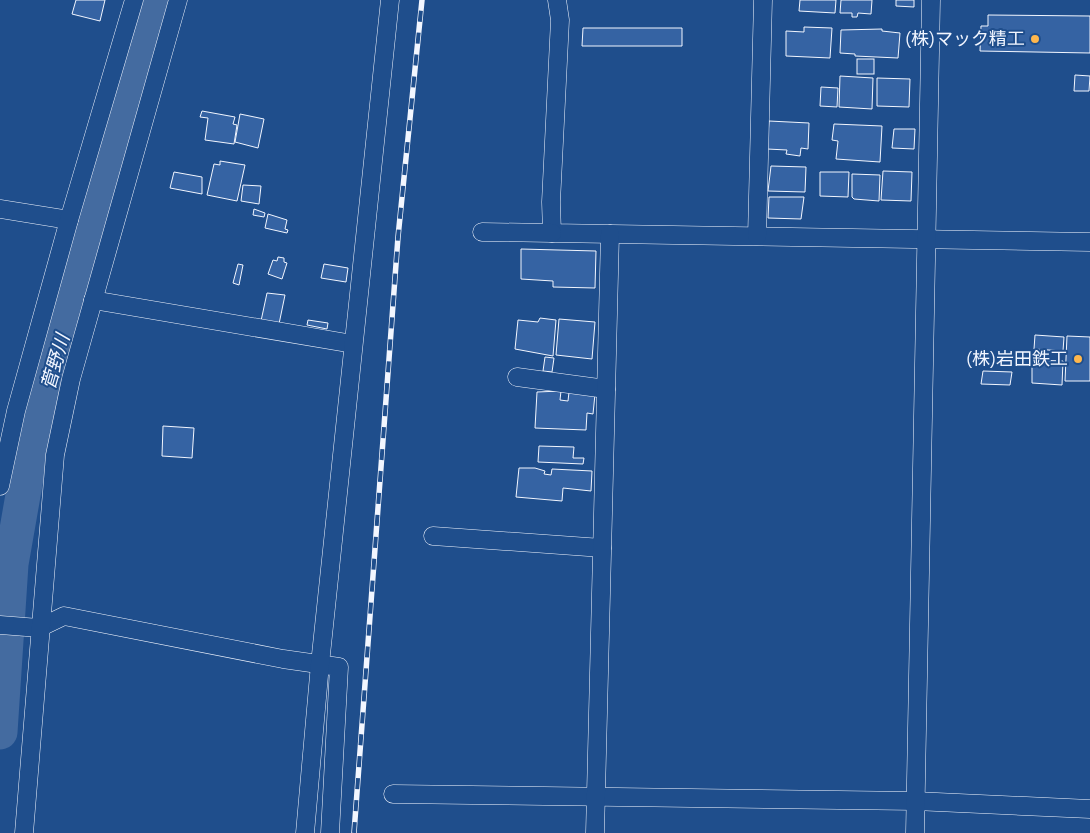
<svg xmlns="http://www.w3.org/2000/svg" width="1090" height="833" viewBox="0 0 1090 833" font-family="'IBM Plex Sans','Noto Sans JP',sans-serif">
<rect width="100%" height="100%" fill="#1f4e8c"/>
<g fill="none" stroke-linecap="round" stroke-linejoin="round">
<polyline stroke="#446ba0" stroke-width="35" points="0,732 11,564 33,438 157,0"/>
</g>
<g fill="#3563a3" stroke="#f2f6ff">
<polygon points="76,0 105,0 100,21 72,14"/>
<polygon points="800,0 836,0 835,13 799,11"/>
<polygon points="841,0 872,0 871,14 858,13 857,17 852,17 852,13 840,13"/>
<polygon points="896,0 914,0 914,7 896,6"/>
<polygon points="988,15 1090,16 1090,53 980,51 981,26 988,26"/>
<polygon points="804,27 832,28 830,58 786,56 786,31 804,32"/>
<polygon points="583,28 682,28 682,46 582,46"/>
<polygon points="882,29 882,31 900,33 898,58 855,56 855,54 840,53 841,30"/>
<rect x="857" y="59" width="17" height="15"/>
<polygon points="1075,75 1090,76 1089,91 1074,91"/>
<polygon points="840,76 873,78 872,109 839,107"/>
<polygon points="877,78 910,79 909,107 877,106"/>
<polygon points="821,87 838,88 837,107 820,106"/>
<polygon points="202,111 235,117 233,124 237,125 234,144 205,140 208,118 200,117"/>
<polygon points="240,114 264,119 258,148 235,142"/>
<polygon points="769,121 809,123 808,149 801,148 800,156 786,154 787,150 767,149"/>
<polygon points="834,124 882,126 880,162 836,159 838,141 832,140"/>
<polygon points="894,129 915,129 914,149 892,148"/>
<polygon points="220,161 245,165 237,201 207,195 214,164 220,165"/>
<polygon points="771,166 806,167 805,192 768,191"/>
<polygon points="883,171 912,172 911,201 881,200"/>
<polygon points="174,172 202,177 202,194 170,188"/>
<polygon points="820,172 849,172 848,197 820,196"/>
<polygon points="852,174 880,175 879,201 854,199 852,197"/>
<polygon points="243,185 261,186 259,204 241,201"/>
<polygon points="769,197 804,197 801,219 768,218"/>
<polygon points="254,209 265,213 264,217 253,215"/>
<polygon points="268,214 287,220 285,229 288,230 287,233 265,228"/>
<polygon points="521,249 596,251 595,288 553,287 553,281 521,279"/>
<polygon points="278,257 284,258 284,262 287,263 282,279 268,274 273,260 277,261"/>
<polygon points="238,264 243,265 239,285 233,283"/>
<polygon points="324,264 348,268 346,282 321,278"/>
<polygon points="267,293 285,295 279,324 261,321"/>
<polygon points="540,318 556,320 553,356 515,349 518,320 538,322"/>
<polygon points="559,319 595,322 592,359 556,355"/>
<polygon points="308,320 328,323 327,329 307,325"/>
<polygon points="1035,335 1064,337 1063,351 1034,349"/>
<polygon points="1067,336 1090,337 1090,381 1065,381"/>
<polygon points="545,357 554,358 552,372 543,371"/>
<polygon points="1032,360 1063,361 1062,385 1032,383"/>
<polygon points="983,371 1012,372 1010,385 981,384"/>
<polygon points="561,391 560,400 568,401 569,392 595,394 593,414 587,413 586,430 535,428 537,392"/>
<polygon points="163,426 194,428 192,458 162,456"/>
<polygon points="539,446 574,447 573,458 584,458 583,464 538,462"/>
<polygon points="519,468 535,468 545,471 544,474 551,475 552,469 592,471 591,491 563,488 562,501 516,497"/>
</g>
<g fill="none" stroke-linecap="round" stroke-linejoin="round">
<defs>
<g id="street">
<polyline points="557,0 560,20 551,202 552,233 1090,242"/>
<polyline points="0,209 69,220"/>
<polyline points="482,232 552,233"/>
<polyline points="757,236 763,0"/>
<polyline points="93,300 353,344"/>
<polyline points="517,377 606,389"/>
<polyline points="0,486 16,411 69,220 134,0"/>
<polyline points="433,536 602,548"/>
<polyline points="0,625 39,628 64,616 283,659 339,667 330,833"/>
<polyline points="393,794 915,801 1090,809"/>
<polyline points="24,833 55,455 71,379 178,0"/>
<polyline points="305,833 320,664 390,0"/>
<polyline points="595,833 610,234"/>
<polyline points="915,833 931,0"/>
</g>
</defs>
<use href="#street" stroke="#f2f6ff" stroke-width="19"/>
<use href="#street" stroke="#1f4e8c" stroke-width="18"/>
<defs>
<polyline id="rail" points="354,833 398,237 422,0"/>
</defs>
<use href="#rail" stroke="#f2f6ff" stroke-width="5.5"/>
<use href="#rail" stroke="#1f4e8c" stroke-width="4" stroke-dasharray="11" stroke-linecap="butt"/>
</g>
<g fill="#ffb74d" stroke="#1f4e8c" stroke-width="2">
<circle cx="1035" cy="39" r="5"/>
<circle cx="1078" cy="359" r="5"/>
</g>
<g text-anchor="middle" stroke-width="4" stroke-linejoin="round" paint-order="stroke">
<g font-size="18" fill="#f2f6ff" stroke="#1f4e8c" text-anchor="end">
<text x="1025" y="45">(株)マック精工</text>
<text x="1068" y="365">(株)岩田鉄工</text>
</g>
<g font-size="19" font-style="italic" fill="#f2f6ff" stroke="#1f4e8c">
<text transform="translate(55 362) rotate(-74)" y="7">菅野川</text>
</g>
</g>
</svg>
